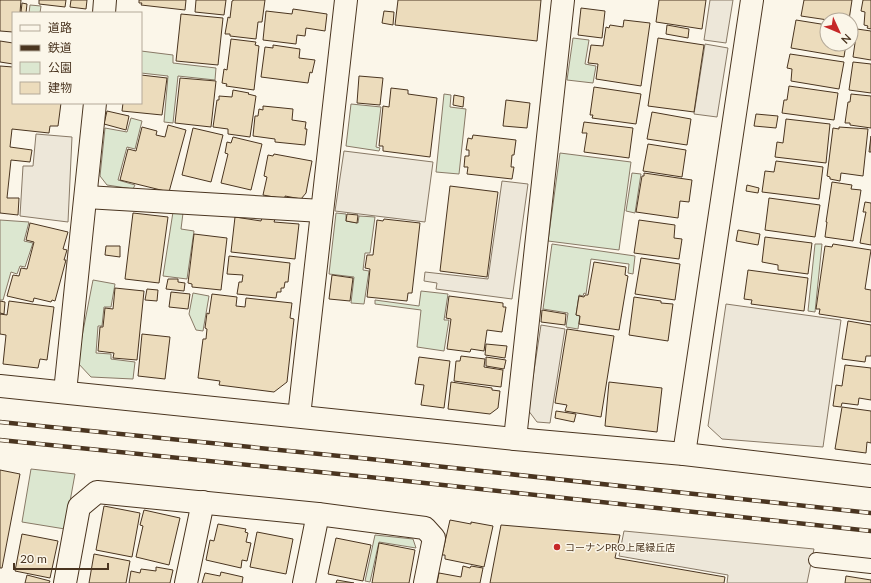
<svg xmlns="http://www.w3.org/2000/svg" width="871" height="583" viewBox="0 0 871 583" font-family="Lato,'Noto Sans JP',sans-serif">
<rect width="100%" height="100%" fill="#fbf6e9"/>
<g fill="#dce7d0" stroke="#887966">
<polygon points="30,5 41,6 40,13 29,13"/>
<polygon points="573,38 589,40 585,64 596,66 593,83 567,80"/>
<polygon points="141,51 173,55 173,63 216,68 215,80 178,76 173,123 164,122 168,76 141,73"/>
<polygon points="444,94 451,95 450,107 466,109 459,174 436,172"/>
<polygon points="351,104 381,107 376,147 380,148 379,151 346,146"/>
<polygon points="131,118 142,121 135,149 127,147 118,180 135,185 133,189 107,185 100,176 105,128 127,132"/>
<polygon points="560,153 631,162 619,250 548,241"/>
<polygon points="632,173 641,174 635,213 626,211"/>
<polygon points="173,212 183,213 181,229 194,231 187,279 163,276"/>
<polygon points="336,213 346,214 346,221 358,223 359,216 375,217 370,253 365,253 363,270 369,271 364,304 351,303 354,277 329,274"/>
<polygon points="0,220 29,222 24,241 33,243 25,267 20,266 17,274 11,272 3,300 0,300"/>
<polygon points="552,244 635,256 633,274 628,273 629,264 591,259 586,294 584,293 583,296 579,295 576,315 580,315 578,329 566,327 568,313 543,309"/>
<polygon points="815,244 822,244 815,312 808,311"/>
<polygon points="93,280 115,284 111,307 104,307 102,326 98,326 96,353 111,354 111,359 135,362 133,379 91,377 77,362"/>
<polygon points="421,291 448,294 444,320 449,320 444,351 417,347 421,310 375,304 375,300 419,306"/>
<polygon points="193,293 209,296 203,331 196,330 189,314"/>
<polygon points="31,469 75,474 65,529 22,522"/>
<polygon points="375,535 413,539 416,548 379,542 370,582 365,581"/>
</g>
<g fill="#ede7d9" stroke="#887966">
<polygon points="710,0 733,0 726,43 704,40"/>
<polygon points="705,44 728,48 717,117 694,114"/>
<polygon points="36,134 72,137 68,222 20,216 23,166 33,166"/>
<polygon points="344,151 433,162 425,222 335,211"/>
<polygon points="502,181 528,184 512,299 436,289 437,283 424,281 425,272 488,279"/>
<polygon points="726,304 841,320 823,447 722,439 708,426"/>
<polygon points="541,325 565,329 550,423 537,422 528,410"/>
<polygon points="624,531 814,549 807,583 727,583 728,575 619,556"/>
</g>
<g fill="#ecdcbc" stroke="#4a3520">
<polygon points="0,0 21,0 20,13 13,13 13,32 0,31"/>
<polygon points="39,0 66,0 65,7 39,4"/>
<polygon points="71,0 87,0 86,9 70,7"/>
<polygon points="139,0 186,0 185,10 141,5 142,3 139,3"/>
<polygon points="196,0 226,0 224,15 195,12"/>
<polygon points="234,0 265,0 262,22 258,22 256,39 230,36 230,34 225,34 228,17 230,18 232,1"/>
<polygon points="398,0 541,0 537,41 395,25"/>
<polygon points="659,0 706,0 702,29 656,22"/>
<polygon points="804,0 852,0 849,20 828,20 801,16"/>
<polygon points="863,0 871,0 871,29 867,28 868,26 864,25 865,12 861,11"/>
<polygon points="22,3 27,4 26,13 21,12"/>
<polygon points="581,8 605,11 602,38 578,35"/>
<polygon points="293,9 327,14 325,31 306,28 305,36 297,35 296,44 263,40 266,11 292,14"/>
<polygon points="384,11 394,12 393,25 382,23"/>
<polygon points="181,14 223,18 218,65 176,61"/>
<polygon points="624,20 650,23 641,86 596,79 598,64 588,63 591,45 603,46 606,27 609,28 610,25 623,27"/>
<polygon points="796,20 827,25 827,44 846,44 844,57 791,48"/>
<polygon points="667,25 689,29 688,38 666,34"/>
<polygon points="857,29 871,31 871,60 853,57"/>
<polygon points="658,38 704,45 694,112 648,106"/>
<polygon points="231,39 256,42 255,45 259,46 254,90 226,86 227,84 222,83 224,69 227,70"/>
<polygon points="0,41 13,43 13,64 0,62"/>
<polygon points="273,45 300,49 299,58 315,60 312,73 310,72 308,83 261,77 265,47 273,48"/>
<polygon points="790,54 844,62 839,89 791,81 792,69 787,68"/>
<polygon points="853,62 871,64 871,93 849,90"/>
<polygon points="0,66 13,67 13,103 61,103 58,126 50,126 49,133 12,129 10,147 32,150 30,162 11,160 7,198 19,198 18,215 0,213"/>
<polygon points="141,75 167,78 162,115 122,111 123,103 141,103"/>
<polygon points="359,76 383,78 380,105 357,103"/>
<polygon points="180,78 216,81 211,127 175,123"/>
<polygon points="789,86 838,93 834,120 782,113 784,100 787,100"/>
<polygon points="594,87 641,94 636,124 592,118 593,115 590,115"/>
<polygon points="391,88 408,90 408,94 437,98 430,157 383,151 383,146 379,146 383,106 389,107"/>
<polygon points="233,90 249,93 248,94 256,96 250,137 228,134 228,129 213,127 217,100 219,100 219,96 232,97"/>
<polygon points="851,94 871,96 871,128 850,125 850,123 845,123 848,102 850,102"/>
<polygon points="454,95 464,97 463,107 453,105"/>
<polygon points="506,100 530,103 527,128 503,126"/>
<polygon points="263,106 293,109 292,120 306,122 305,129 307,129 305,145 275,142 275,139 253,136 255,116 258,116 259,109 263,110"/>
<polygon points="107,111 129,116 126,130 104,124"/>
<polygon points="652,112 691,119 687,145 647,139"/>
<polygon points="756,114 778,116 776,128 754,126"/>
<polygon points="786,119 830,124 826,163 775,157 777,142 783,143"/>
<polygon points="584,122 633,128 629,158 584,152 587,133 582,133"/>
<polygon points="168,125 186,130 169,192 120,180 128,149 136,151 142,127 157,131 156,135 165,137"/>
<polygon points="839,127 868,129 863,176 841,173 840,181 830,179 830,177 827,176 833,128 839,129"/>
<polygon points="193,128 223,135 211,182 182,175"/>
<polygon points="473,135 516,140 514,155 512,155 511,167 514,167 512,179 467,174 468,167 464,167 465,156 469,156 469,150 466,150 468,138 472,139"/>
<polygon points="871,136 871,152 869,152"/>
<polygon points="233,137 262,144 251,190 221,183 228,154 225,153 227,142 231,143"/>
<polygon points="648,144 686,150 682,177 643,171"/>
<polygon points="274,154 312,161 306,193 301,199 285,196 285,199 263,195 267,177 264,176 268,155 273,156"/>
<polygon points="776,161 823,167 819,199 762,192 765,171 774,172"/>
<polygon points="644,173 692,180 689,202 680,201 678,218 636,212 642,176 644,176"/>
<polygon points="832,182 852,185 851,189 861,190 853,241 825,237 827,222 826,222"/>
<polygon points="747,185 759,188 758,193 746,191"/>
<polygon points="450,186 498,192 487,277 440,271"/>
<polygon points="769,198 820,205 815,237 765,230"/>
<polygon points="865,202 871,203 871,245 860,243 866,212 863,212"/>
<polygon points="133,213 168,217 159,283 125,279"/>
<polygon points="347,214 358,215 357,223 346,221"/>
<polygon points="235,217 261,221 262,218 275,219 274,222 299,224 295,259 231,252"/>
<polygon points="384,219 420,223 412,293 408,293 407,301 367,297 370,269 365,268 367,255 373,255 377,220 383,221"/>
<polygon points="639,220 675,225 674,238 682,239 679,259 634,253"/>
<polygon points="30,223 68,232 63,249 67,250 64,260 66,260 55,301 52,300 51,302 34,298 33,302 7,296 13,275 19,276 21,268 27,269 34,242 26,240"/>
<polygon points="738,230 760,234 758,245 736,241"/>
<polygon points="194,234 227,238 221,290 192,287 192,284 188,283"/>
<polygon points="765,237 812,243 808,274 778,270 778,265 762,262"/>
<polygon points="833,244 871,250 865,289 871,290 871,322 819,314 820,309 816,309 825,246 832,247"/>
<polygon points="106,246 120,246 120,257 105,255"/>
<polygon points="229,256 290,263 288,282 285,282 284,288 281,288 281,292 277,292 276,298 237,294 239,282 242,282 243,275 227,274"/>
<polygon points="641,258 680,264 675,300 635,294"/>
<polygon points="594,262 626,267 625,275 628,276 619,330 579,324 580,316 576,315 579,296 584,297 585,295 588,295"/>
<polygon points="748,270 808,278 804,311 751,304 752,300 744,299"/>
<polygon points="332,275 353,278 350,301 329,299"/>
<polygon points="168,279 178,279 178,282 185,283 184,291 166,289"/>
<polygon points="115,288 144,291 137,360 113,358 114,353 98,351 100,327 103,327 105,308 113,309"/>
<polygon points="147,289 158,290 157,301 145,300"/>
<polygon points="171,292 190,294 188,309 169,307"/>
<polygon points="212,294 237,297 236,306 245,307 246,298 292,303 290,318 294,319 287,382 274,392 219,385 220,381 198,378 203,339 206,339 207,329 205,328 207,313 209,314"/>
<polygon points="449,296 503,303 503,307 506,307 502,332 487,330 484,351 471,349 470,352 447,349 451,319 446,318"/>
<polygon points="634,297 661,301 661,303 673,304 668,341 629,335"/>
<polygon points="0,301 5,302 4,314 0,313"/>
<polygon points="9,301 54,307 47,360 40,359 38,368 3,364 6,335 0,334 0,314 7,315"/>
<polygon points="542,310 566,314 565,325 541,322"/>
<polygon points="848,321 871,325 871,356 866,356 865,362 842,359"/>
<polygon points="567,329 614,336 601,417 565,411 567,405 555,403"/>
<polygon points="142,334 170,337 165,379 138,376"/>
<polygon points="486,344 507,346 505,358 485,355"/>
<polygon points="461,356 485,359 484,367 503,370 501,387 454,381 456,361 460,361"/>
<polygon points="419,357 450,361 444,408 421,405 424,385 415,384"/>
<polygon points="486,357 506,360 504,369 486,366"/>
<polygon points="845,365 871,368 871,400 859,398 858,405 842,403 841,407 833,406 836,385 842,386"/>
<polygon points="451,382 492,388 492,390 500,391 498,408 490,414 448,409"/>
<polygon points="609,382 662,388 657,432 605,426"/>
<polygon points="842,407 871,411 871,443 867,442 866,453 835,449"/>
<polygon points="556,411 576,414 574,422 555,418"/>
<polygon points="0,470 20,474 2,568 0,568"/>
<polygon points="104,506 140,513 132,557 96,550"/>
<polygon points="144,510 180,518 169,565 136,557 143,526 140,525"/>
<polygon points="450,520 471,524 471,522 493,526 484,567 445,559 445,555 442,555"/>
<polygon points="218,524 246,529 245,532 248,533 246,542 251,543 247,561 242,560 241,568 206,560 210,540 214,541"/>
<polygon points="501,525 620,535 615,558 725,577 724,583 490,583"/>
<polygon points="257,532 293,539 286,574 250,567"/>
<polygon points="22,534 58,541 50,578 15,571"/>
<polygon points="336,538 371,545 363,581 328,574"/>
<polygon points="379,543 415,550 409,583 372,583"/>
<polygon points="94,554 130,561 126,583 89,583"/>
<polygon points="463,566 470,568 471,566 483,568 480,583 437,583 439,573 461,577"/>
<polygon points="156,567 173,570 170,583 129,583 131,571 140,573 141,569 156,571"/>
<polygon points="221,572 243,577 242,583 202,583 205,573 220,576"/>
<polygon points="27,575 50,581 49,583 25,583"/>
<polygon points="846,576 871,580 871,583 845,583"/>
<polygon points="337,580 354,583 336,583"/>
</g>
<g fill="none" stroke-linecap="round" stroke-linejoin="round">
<defs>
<polyline id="service" points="816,560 871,566"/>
<g id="minor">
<polyline points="104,13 105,0"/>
<polyline points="86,197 322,211"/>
<polyline points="0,386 515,439 684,454 871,476"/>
<polyline points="65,392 95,103"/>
<polyline points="299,416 346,0"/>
<polyline points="515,439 563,0"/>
<polyline points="684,454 752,0"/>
<polyline points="65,583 79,507 97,492 318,514 425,528 434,538 425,583"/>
<polyline points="186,583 203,502"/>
<polyline points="304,583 318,514"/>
</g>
</defs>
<use href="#service" stroke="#4a3520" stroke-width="16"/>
<use href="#minor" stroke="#4a3520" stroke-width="24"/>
<use href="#service" stroke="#fbf6e9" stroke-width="14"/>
<use href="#minor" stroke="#fbf6e9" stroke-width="22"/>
<defs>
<g id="rail">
<polyline points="0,422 370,459 871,513"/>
<polyline points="0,440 369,477 871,531"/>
</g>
</defs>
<use href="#rail" stroke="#4a3520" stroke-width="4.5"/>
<use href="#rail" stroke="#fbf6e9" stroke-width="3" stroke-dasharray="9" stroke-linecap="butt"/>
</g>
<circle fill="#c62828" stroke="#fbf6e9" stroke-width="1.5" cx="557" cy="547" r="4"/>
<g text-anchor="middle" stroke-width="3" stroke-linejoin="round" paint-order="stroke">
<g font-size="10" fill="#4a3520" stroke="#fbf6e9" text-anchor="start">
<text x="565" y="551">コーナンPRO上尾緑丘店</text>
</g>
</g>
<rect x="12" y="12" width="130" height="92" fill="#fbf6e9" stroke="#b4a999"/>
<rect x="20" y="25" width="20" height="6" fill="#fbf6e9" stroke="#b4a999"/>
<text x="48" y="32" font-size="12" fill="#4a3520">道路</text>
<rect x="20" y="45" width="20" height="6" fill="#4a3520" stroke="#b4a999"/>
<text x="48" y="52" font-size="12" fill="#4a3520">鉄道</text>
<rect x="20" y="62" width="20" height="12" fill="#dce7d0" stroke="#b4a999"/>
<text x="48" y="72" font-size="12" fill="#4a3520">公園</text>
<rect x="20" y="82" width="20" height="12" fill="#ecdcbc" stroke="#b4a999"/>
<text x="48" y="92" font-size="12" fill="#4a3520">建物</text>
<g transform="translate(839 32) rotate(134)"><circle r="19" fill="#fbf6e9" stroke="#b4a999"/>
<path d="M0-3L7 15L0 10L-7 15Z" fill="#c62828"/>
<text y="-6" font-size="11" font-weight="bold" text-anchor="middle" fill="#4a3520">N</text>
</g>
<path d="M14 563v6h94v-6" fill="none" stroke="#4a3520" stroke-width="2"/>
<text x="20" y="563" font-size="12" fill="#4a3520" stroke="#fbf6e9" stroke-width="3" paint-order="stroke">20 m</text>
</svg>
